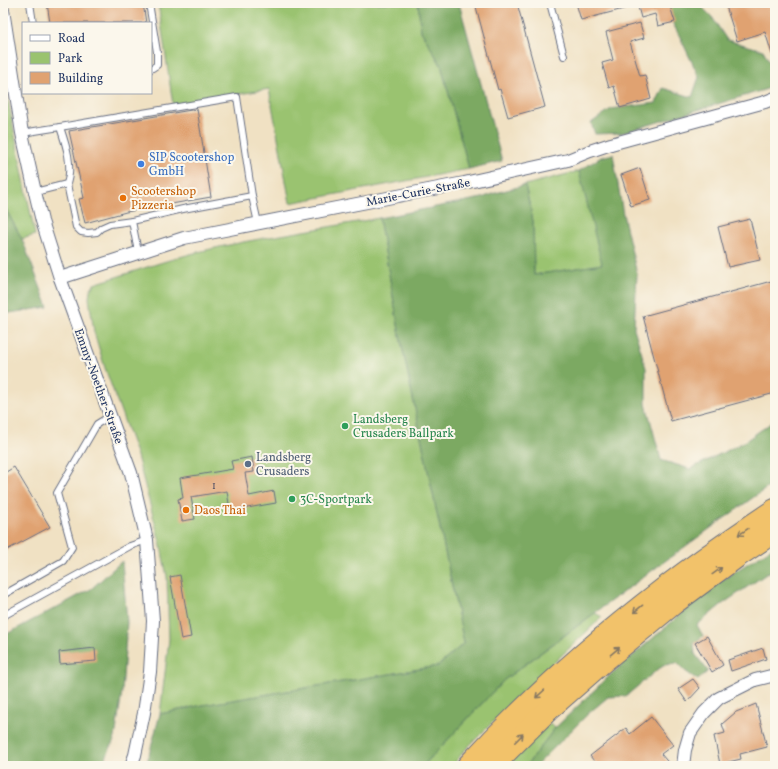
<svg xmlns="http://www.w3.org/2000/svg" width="778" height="769" viewBox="0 0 778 769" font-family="Vollkorn,serif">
<rect width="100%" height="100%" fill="#fbf7ec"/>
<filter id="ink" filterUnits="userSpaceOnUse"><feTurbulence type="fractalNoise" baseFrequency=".025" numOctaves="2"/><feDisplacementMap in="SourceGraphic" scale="8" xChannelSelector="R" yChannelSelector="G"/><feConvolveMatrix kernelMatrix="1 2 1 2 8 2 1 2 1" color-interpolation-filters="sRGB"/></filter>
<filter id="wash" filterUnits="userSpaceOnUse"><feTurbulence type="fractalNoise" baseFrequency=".012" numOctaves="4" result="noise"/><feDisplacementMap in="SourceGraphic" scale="16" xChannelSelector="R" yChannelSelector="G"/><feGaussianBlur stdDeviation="0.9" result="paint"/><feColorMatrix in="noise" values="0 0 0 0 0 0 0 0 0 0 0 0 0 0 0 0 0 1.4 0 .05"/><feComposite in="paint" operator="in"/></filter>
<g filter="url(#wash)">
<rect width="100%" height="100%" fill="#f0e1c3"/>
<g fill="#9ac36f" stroke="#5a7966">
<polygon points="158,3 418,3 421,31 441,65 469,169 290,203 269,89 173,105"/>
<polygon points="3,75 35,235 22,239 3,204"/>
<polygon points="579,171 603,264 534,275 533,221 525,185"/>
<path d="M379 218 401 341 464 643 438 666 203 705 160 714 169 639 167 577 160 542 137 456 105 368 94 332 89 298 90 290 94 284C130 273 166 260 202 251 261 237 320 229 379 218Z"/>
<polygon points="595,613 602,617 520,695 465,750 452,766 423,766 504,680"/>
<polygon points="550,723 555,728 526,766 502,766"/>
</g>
<g fill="#7ba962" stroke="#4b6c60">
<polygon points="418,3 459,3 502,161 469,169 441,65 421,31"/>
<polygon points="662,3 698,3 712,17 727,40 763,50 775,71 775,84 767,89 622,133 595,134 591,123 611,109 656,103 663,88 692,97 699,77 679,35"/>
<polygon points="613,154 623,214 637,274 634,328 646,368 646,404 661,460 690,469 744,442 775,420 775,483 758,494 661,564 504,680 423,766 146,766 160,714 203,705 438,666 464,643 401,341 379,218 482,198 492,194 525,185 533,221 534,275 602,264 579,171 601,157"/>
<polygon points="3,204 22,239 48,307 3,314"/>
<polygon points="775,546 775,568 721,605 697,625 703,636 694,643 695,654 708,671 698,680 685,671 677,663 665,665 657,670 626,696 608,697 589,713 536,766 526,766 555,728 610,675 717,583"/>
<polygon points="122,561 127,622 122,692 115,738 102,766 3,766 3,636 91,589"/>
</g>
<g id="blocks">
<g fill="#e0a271">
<polygon points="47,3 143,3 146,23 50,23"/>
<polygon points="475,3 517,3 545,107 508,117 500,89 498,90"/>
<polygon points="576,3 635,3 635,6 581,20"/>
<polygon points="637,3 652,3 653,8 669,3 675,22 658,26 655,14 641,18"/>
<polygon points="725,3 775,3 775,56 773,57 765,32 737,41"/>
<polygon points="640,23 644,38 630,42 640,76 645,75 651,99 620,108 614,86 609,88 602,63 613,60 606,32"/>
<polygon points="197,109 211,197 126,212 85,223 79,199 84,198 69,131"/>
<polygon points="640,168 650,200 631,206 621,175"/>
<polygon points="750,219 760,260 728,267 718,227"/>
<polygon points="775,280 775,393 671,421 643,316"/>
<polygon points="252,457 254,472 245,473 249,496 274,491 276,503 230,511 227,491 191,497 195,519 182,521 178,499 183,498 180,478 233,469 231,461"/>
<polygon points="14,467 50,527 3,552 3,474"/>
<polygon points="180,575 191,637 181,639 170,577"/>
<polygon points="707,636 723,665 712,672 695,643"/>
<polygon points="95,648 96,661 60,664 59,652"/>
<polygon points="763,648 766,659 731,671 728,660"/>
<polygon points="693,679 700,688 687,702 678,689"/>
<polygon points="756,704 767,747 740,754 741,759 720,764 714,736 725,733 722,724 736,712"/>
<polygon points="651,717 673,745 661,754 671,766 598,766 590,756 626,728 630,734"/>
</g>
</g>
</g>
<g filter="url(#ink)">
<use href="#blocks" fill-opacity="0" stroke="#666d81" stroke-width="1"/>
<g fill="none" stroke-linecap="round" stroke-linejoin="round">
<defs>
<g id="lane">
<polyline points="30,3 33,23"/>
<polyline points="149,3 157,52 157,65 151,69"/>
<polyline points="550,3 564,56"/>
<polyline points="60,127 237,97 252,196"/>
<path d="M22 133 60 127C66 145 73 165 67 184"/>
<polyline points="35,192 67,184 76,227 81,232 88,233 97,232 101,228 110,224 132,221"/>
<polyline points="138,252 132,221 183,209 252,196 258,223"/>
<polyline points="3,595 63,561 72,547 57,493 97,424 110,416"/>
<polyline points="3,616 130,546 147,540"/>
</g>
<g id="street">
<polyline points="3,10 22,133 35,192 42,221 60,278 131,473 147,540 153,621 150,672 144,713 135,755 131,766"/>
<polyline points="60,278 184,238 464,183 568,160 590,151 611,144 765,102 775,98"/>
<polyline points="683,766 685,750 690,733 704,713 719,698 755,680 775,675"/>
</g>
<g id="highway">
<path d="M468 766C527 702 592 644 661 591 698 562 736 536 775 510"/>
<polyline points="492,766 549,709 606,659 674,603 739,555 775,531"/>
</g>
</defs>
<use href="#lane" stroke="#666d81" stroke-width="8"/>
<use href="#street" stroke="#666d81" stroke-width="14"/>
<use href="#highway" stroke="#666d81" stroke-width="24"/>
<use href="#lane" stroke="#fff" stroke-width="6"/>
<use href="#street" stroke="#fff" stroke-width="12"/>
<use href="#highway" stroke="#f2c26a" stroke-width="22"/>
</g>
<defs><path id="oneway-shaft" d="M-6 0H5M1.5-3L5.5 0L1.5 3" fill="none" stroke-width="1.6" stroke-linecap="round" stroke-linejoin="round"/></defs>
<g stroke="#867864">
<use href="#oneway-shaft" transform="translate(743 532) rotate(146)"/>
<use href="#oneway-shaft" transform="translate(717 571) rotate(-36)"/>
<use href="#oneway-shaft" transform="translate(638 609) rotate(141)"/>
<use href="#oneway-shaft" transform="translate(615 651) rotate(-40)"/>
<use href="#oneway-shaft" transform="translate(540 694) rotate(138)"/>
<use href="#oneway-shaft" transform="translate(519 738) rotate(-45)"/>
</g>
</g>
<circle fill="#3f7fe0" stroke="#fbf7ec" stroke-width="1.5" cx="141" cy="164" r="4"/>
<g fill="#e8710a" stroke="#fbf7ec" stroke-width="1.5">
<circle cx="123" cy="198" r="4"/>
<circle cx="186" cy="510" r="4"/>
</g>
<g fill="#2e9e5b" stroke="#fbf7ec" stroke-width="1.5">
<circle cx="345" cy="426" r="4"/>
<circle cx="292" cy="499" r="4"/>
</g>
<circle fill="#5c6f8a" stroke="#fbf7ec" stroke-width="1.5" cx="248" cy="464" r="4"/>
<g text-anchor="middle" stroke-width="4" stroke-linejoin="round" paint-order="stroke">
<g font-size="10" fill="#4c4c63">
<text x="214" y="489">1</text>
</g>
<g font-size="12" fill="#366cbe" stroke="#fbf7ec" text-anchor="start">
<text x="149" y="161">SIP Scootershop<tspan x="149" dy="14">GmbH</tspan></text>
</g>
<g font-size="12" fill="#c56008" stroke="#fbf7ec" text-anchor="start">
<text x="131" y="195">Scootershop<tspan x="131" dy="14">Pizzeria</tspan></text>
<text x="194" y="514">Daos Thai</text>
</g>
<g font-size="12" fill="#1b2f5e" stroke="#fbf7ec">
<text transform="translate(418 192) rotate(-11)" y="4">Marie-Curie-Straße</text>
<text transform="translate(99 386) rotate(70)" y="4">Emmy-Noether-Straße</text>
</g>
<g font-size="12" fill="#27864d" stroke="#fbf7ec" text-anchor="start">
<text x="353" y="423">Landsberg<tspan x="353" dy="14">Crusaders Ballpark</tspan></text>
<text x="300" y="503">3C-Sportpark</text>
</g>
<g font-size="12" fill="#4e5e75" stroke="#fbf7ec" text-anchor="start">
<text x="256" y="461">Landsberg<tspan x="256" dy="14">Crusaders</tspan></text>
</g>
</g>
<rect width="778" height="769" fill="none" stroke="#fbf7ec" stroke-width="16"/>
<rect x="22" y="22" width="130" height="72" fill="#fbf7ec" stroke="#a1a7b3"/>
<rect x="30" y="35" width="20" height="6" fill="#ffffff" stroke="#a1a7b3"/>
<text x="58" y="42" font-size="12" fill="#1b2f5e">Road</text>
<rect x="30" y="52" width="20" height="12" fill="#9ac36f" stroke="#a1a7b3"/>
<text x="58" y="62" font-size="12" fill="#1b2f5e">Park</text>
<rect x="30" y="72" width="20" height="12" fill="#e0a271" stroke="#a1a7b3"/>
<text x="58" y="82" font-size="12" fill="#1b2f5e">Building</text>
</svg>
